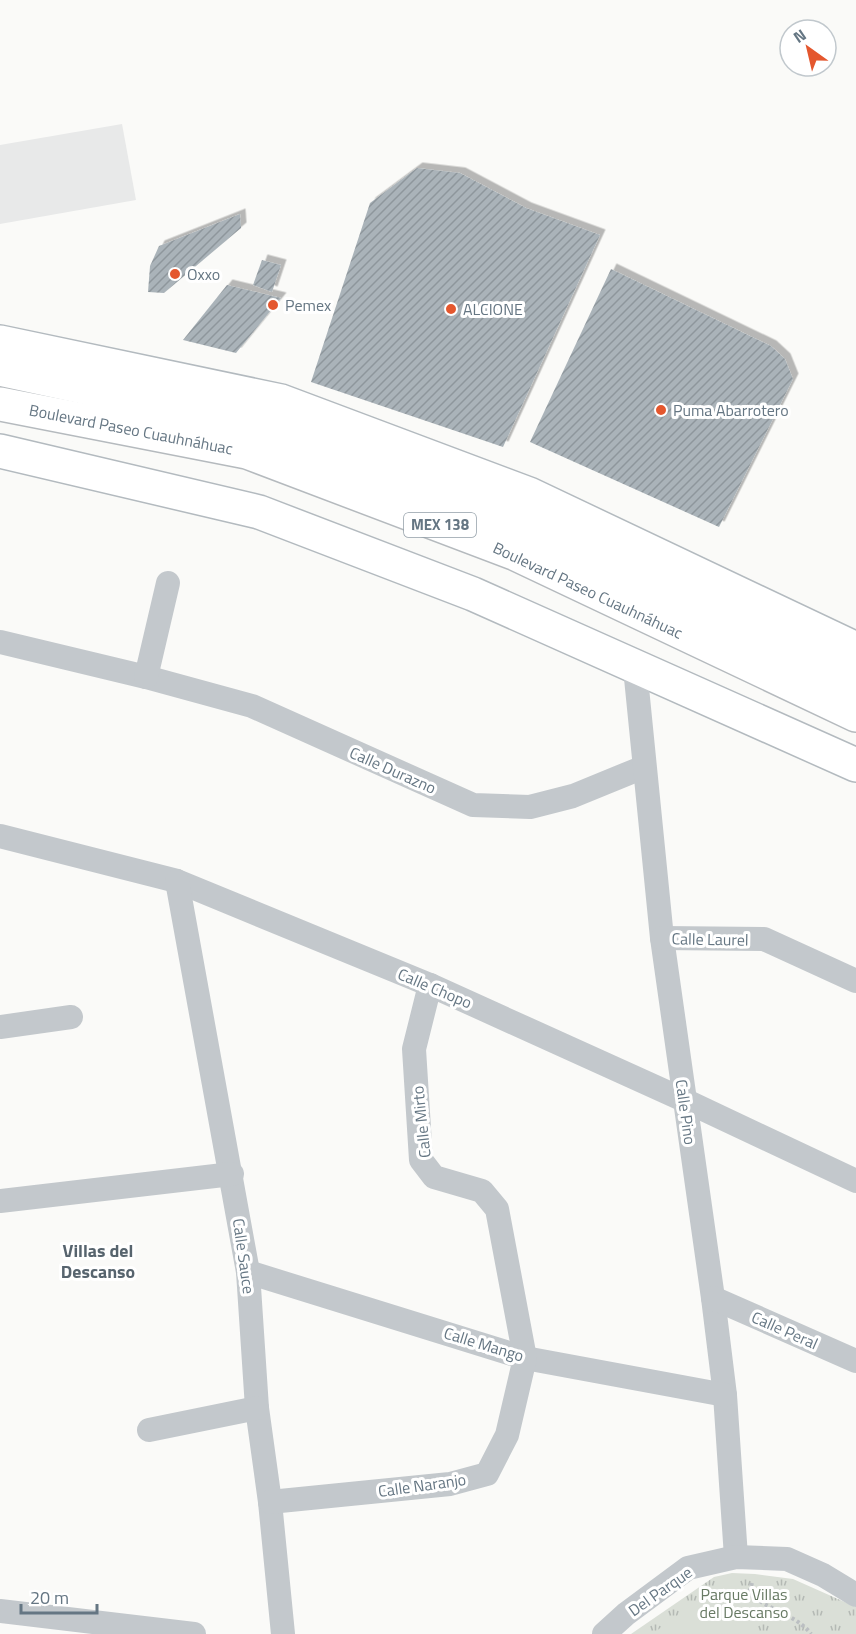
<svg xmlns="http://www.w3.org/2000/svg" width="856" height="1634" viewBox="0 0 856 1634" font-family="'Titillium Web',sans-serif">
<defs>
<pattern id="grass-tufts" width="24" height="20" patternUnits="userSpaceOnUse" patternTransform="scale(1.5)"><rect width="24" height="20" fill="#dadfd7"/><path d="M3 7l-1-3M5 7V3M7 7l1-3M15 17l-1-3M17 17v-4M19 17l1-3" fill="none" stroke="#b4b9b4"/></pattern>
<pattern id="building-hatch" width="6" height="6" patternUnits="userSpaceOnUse" patternTransform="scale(1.5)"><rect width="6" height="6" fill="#aab3b9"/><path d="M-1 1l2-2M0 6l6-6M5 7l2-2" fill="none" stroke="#8e969c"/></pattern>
<filter id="shadow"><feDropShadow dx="5.5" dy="-5.5" stdDeviation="0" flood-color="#0004"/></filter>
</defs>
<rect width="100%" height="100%" fill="#fafaf8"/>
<polygon fill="#e8e9e9" points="122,124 136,200 0,224 0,145"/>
<polygon fill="url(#grass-tufts)" points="732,1573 755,1574 793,1579 856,1607 856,1634 631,1634 714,1577"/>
<polygon fill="#dadfd7" points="711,1591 741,1633 652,1634"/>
<g fill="url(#building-hatch)" filter="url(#shadow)">
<polygon points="417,168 460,173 526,208 600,235 503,447 311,382 370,203"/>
<polygon points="240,214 241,228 164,293 148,292 150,266 159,246"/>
<polygon points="262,260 281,265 272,292 253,285"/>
<polygon points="611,269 771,346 785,359 793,379 719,527 530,442"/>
<polygon points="227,285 281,298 236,353 183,340"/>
</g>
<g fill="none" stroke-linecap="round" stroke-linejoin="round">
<defs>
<g id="secondary">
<polyline points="0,342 281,401 529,494 856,649"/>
<polyline points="0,451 259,512 473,594 856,765"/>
</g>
<g id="primary">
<polyline points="0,369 254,424 527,527 856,682"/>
<polyline points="0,404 247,452 516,554 856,715"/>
</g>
</defs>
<use href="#secondary" stroke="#b3babf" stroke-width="36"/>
<use href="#primary" stroke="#b5babe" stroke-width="36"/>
<path stroke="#bbbfc2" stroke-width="4" stroke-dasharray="3 3" stroke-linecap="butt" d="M752 1583 749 1593C767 1610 796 1614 811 1634"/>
<g stroke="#c3c8cc" stroke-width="24">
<polyline points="0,642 146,677 252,706 473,805 530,807 573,796 644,767"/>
<polyline points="635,668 662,938 713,1298 725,1395 736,1557"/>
<polyline points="146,677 168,583"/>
<polyline points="0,836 177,881 430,985 684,1100 856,1181"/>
<polyline points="177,881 248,1272 257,1408 270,1502 283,1634"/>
<polyline points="662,938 764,939 856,981"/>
<polyline points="0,1027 71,1017"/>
<polyline points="0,1201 232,1174"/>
<polyline points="248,1272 525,1358 725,1395"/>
<polyline points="713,1298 856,1361"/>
<polyline points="149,1430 257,1408"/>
<polyline points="270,1502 450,1484 487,1474 507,1435 525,1358 497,1209 482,1191 434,1177 421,1160 414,1049 430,985"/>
<polyline points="0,1611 194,1634"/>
<polyline points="604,1634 626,1614 688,1568 736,1557 787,1559 823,1575 856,1595"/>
</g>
<use href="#secondary" stroke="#fff" stroke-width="33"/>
<use href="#primary" stroke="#fff" stroke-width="33"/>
</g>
<g fill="#e4572e" stroke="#fff" stroke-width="2">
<circle cx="175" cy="274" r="6"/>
<circle cx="273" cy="305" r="6"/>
<circle cx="451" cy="309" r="6"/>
<circle cx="661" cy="410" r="6"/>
</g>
<g text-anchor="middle" stroke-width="6" stroke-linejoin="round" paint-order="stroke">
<rect fill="#fff" stroke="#939fa8" stroke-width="1.5" x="404" y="513" width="72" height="24" rx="4.5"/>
<g font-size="15" font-weight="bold" fill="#657683">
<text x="440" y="530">MEX 138</text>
</g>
<g font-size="16" fill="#657683" stroke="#fff" text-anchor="start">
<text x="187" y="280">Oxxo</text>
<text x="285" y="311">Pemex</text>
<text x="463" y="315">ALCIONE</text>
<text x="673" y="416">Puma Abarrotero</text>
</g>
<g font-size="16" fill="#657683" stroke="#fff">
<text transform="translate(131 429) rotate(11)" y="6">Boulevard Paseo Cuauhnáhuac</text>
<text transform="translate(588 590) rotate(25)" y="6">Boulevard Paseo Cuauhnáhuac</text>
<text transform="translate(393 770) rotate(24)" y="6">Calle Durazno</text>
<text transform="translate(710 939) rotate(1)" y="6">Calle Laurel</text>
<text transform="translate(435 988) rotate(23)" y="6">Calle Chopo</text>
<text transform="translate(686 1112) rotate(82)" y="6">Calle Pino</text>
<text transform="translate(421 1122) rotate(-96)" y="6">Calle Mirto</text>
<text transform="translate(244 1256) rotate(82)" y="6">Calle Sauce</text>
<text transform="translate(785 1330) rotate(24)" y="6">Calle Peral</text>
<text transform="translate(484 1344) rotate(17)" y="6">Calle Mango</text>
<text transform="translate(422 1485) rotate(-8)" y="6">Calle Naranjo</text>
<text transform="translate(660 1591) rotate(-35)" y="6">Del Parque</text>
</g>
<g font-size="16" fill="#687a64" stroke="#fff">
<text x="744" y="1600">Parque Villas<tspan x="744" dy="18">del Descanso</tspan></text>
</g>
<g font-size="18" font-weight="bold" fill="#57646e" stroke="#fff">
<text x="98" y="1257">Villas del<tspan x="98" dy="21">Descanso</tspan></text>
</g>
</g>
<g transform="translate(808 48) rotate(326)"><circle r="28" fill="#ffffff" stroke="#c1c8cd" stroke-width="1.5"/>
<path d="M0-4.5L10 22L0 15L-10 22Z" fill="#e4572e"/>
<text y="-9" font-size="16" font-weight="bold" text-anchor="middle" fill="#657683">N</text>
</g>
<path d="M21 1604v9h76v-9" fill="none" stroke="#657683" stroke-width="3"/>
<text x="30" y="1604" font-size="18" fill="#657683" stroke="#ffffff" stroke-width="4.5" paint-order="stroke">20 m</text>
</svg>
